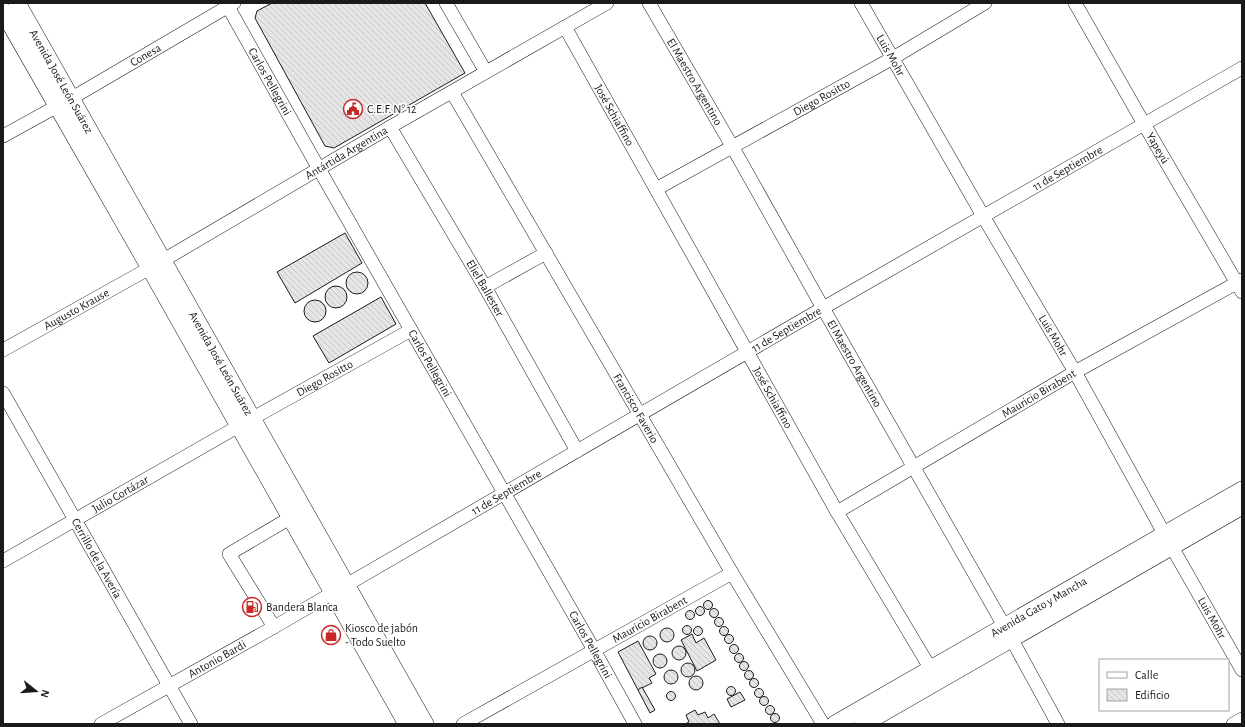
<svg xmlns="http://www.w3.org/2000/svg" width="1245" height="727" viewBox="0 0 1245 727" font-family="'Alegreya Sans',sans-serif">
<defs>
<pattern id="building-back-hatch" width="6" height="6" patternUnits="userSpaceOnUse"><rect width="6" height="6" fill="#e6e6e6"/><path d="M-1 5l2 2M0 0l6 6M5-1l2 2" fill="none" stroke="#c5c5c5"/></pattern>
</defs>
<rect width="100%" height="100%" fill="#fff"/>
<g fill="url(#building-back-hatch)" stroke="#1a1a1a">
<polygon points="272,3 425,3 465,73 334,148 325,146 255,18 257,11"/>
<polygon points="345,233 362,263 295,303 277,272"/>
<circle cx="357" cy="283" r="11"/>
<circle cx="336" cy="297" r="11"/>
<polygon points="381,297 396,324 329,363 313,336"/>
<circle cx="315" cy="311" r="11"/>
<circle cx="708" cy="605" r="4.5"/>
<circle cx="700" cy="611" r="4.5"/>
<circle cx="714" cy="613" r="4.5"/>
<circle cx="690" cy="615" r="4.5"/>
<circle cx="719" cy="622" r="4.5"/>
<circle cx="687" cy="630" r="4.5"/>
<circle cx="698" cy="631" r="4.5"/>
<circle cx="724" cy="631" r="4.5"/>
<circle cx="667" cy="635" r="7"/>
<polygon points="692,634 696,643 704,638 716,660 697,671 681,640"/>
<circle cx="729" cy="639" r="4.5"/>
<circle cx="650" cy="643" r="7"/>
<polygon points="638,641 656,674 649,678 652,683 638,690 618,652"/>
<circle cx="734" cy="649" r="4.5"/>
<circle cx="679" cy="653" r="7"/>
<circle cx="739" cy="658" r="4.5"/>
<circle cx="660" cy="661" r="7"/>
<circle cx="744" cy="666" r="4.5"/>
<circle cx="688" cy="670" r="7"/>
<circle cx="671" cy="677" r="7"/>
<circle cx="749" cy="675" r="4.5"/>
<circle cx="696" cy="683" r="7"/>
<circle cx="754" cy="683" r="4.5"/>
<circle cx="731" cy="691" r="4.5"/>
<polygon points="642,687 655,710 650,713 638,690"/>
<circle cx="759" cy="693" r="4.5"/>
<circle cx="671" cy="696" r="4.5"/>
<polygon points="740,692 745,700 731,707 727,699"/>
<circle cx="764" cy="701" r="4.5"/>
<circle cx="770" cy="710" r="4.5"/>
<polygon points="695,710 698,715 705,712 708,718 714,714 720,724 685,724 689,722 686,715"/>
<circle cx="775" cy="718" r="4.5"/>
</g>
<g fill="none" stroke-linecap="round" stroke-linejoin="round">
<defs>
<g id="minor">
<path id="s1" d="M226 3 319 169 594 650 635 724"/>
<polyline points="446,3 486,72"/>
<path id="s2" d="M649 3 732 146 823 308 1011 638 1058 724"/>
<path id="s3" d="M861 3 983 216 1075 372 1165 535 1242 670"/>
<path id="s4" d="M1075 3 1144 124 1242 292"/>
<path id="s5" d="M565 27 837 512 935 676"/>
<path id="s6" d="M452 92 732 573 823 724"/>
<path id="s7" d="M390 127 485 287 577 451"/>
<path id="s8" d="M3 136 72 98 234 3"/>
<path id="s9" d="M656 189 893 58 985 3"/>
<polyline points="485,287 546,253"/>
<path id="s10" d="M3 350 150 268 390 127 607 3"/>
<path id="s11" d="M3 393 191 724"/>
<path id="s12" d="M837 512 1075 372 1242 280"/>
<path id="s13" d="M3 561 253 418 411 330"/>
<polyline points="274,627 229,554 290,518"/>
<path id="s14" d="M101 724 274 627 823 308 1242 68"/>
<path id="s15" d="M463 724 732 573"/>
<polyline points="1233,724 1242,719"/>
</g>
<g id="major">
<path id="s16" d="M17 3 425 724"/>
<polyline points="3,11 150,268 407,724"/>
<path id="s17" d="M835 724 1242 490"/>
<polyline points="863,724 1242,506"/>
</g>
</defs>
<use href="#minor" stroke="#1a1a1a" stroke-width="14"/>
<use href="#major" stroke="#1a1a1a" stroke-width="18"/>
<use href="#minor" stroke="#fff" stroke-width="13"/>
<use href="#major" stroke="#fff" stroke-width="17"/>
</g>
<defs>
<symbol id="civic-ring" viewBox="-11 -11 22 22"><circle r="9.5" fill="#fff" stroke="#c62828" stroke-width="1.5"/><path d="M-.6-6.5H3V-4.5H.6V-3L4-1V1h2V6H-6V1h2V-1L-.6-3ZM-1.2 2.5V6h2.4V2.5Z" fill="#c62828"/></symbol>
<symbol id="fuel-ring" viewBox="-11 -11 22 22"><circle r="9.5" fill="#fff" stroke="#c62828" stroke-width="1.5"/><path d="M-5.5-6h7V0h2V4h1.3V-2.5L3-4.5l.8-.8L6-3V5H2.5V1h-1V6h-7ZM-4.2-4.7v3.2H.2V-4.7Z" fill="#c62828"/></symbol>
<symbol id="shop-ring" viewBox="-11 -11 22 22"><circle r="9.5" fill="#fff" stroke="#c62828" stroke-width="1.5"/><path d="M-5-2.5h2.3a2.7 3.5 0 0 1 5.4 0H5L5.5 6h-11ZM-1.5-2.5h3a1.5 2.3 0 0 0-3 0Z" fill="#c62828"/></symbol>
</defs>
<g fill-rule="evenodd">
<use href="#civic-ring" x="342" y="98" width="22" height="22"/>
<use href="#fuel-ring" x="241" y="596" width="22" height="22"/>
<use href="#shop-ring" x="320" y="624" width="22" height="22"/>
</g>
<g text-anchor="middle" stroke-width="3" stroke-linejoin="round" paint-order="stroke">
<g font-size="12" fill="#1a1a1a" stroke="#fff">
<text dy="4" stroke="none"><textPath href="#s8" startOffset="164">Conesa</textPath></text>
<text dy="4" stroke="none"><textPath href="#s3" startOffset="60">Luis Mohr</textPath></text>
<text dy="4" stroke="none"><textPath href="#s16" startOffset="90">Avenida José León Suárez</textPath></text>
<text dy="4" stroke="none"><textPath href="#s2" startOffset="91">El Maestro Argentino</textPath></text>
<text dy="4" stroke="none"><textPath href="#s1" startOffset="90">Carlos Pellegrini</textPath></text>
<text dy="4" stroke="none"><textPath href="#s9" startOffset="189">Diego Rositto</textPath></text>
<text dy="4" stroke="none"><textPath href="#s5" startOffset="101">José Schiaffino</textPath></text>
<text dy="4" stroke="none"><textPath href="#s4" startOffset="167">Yapeyú</textPath></text>
<text dy="4" stroke="none"><textPath href="#s10" startOffset="396">Antártida Argentina</textPath></text>
<text dy="4" stroke="none"><textPath href="#s14" startOffset="1115">11 de Septiembre</textPath></text>
<text dy="4" stroke="none"><textPath href="#s7" startOffset="187">Eliel Ballester</textPath></text>
<text dy="4" stroke="none"><textPath href="#s10" startOffset="84">Augusto Krause</textPath></text>
<text dy="4" stroke="none"><textPath href="#s14" startOffset="791">11 de Septiembre</textPath></text>
<text dy="4" stroke="none"><textPath href="#s3" startOffset="384">Luis Mohr</textPath></text>
<text dy="4" stroke="none"><textPath href="#s16" startOffset="414">Avenida José León Suárez</textPath></text>
<text dy="4" stroke="none"><textPath href="#s2" startOffset="415">El Maestro Argentino</textPath></text>
<text dy="4" stroke="none"><textPath href="#s1" startOffset="414">Carlos Pellegrini</textPath></text>
<text dy="4" stroke="none"><textPath href="#s13" startOffset="370">Diego Rositto</textPath></text>
<text dy="4" stroke="none"><textPath href="#s12" startOffset="234">Mauricio Birabent</textPath></text>
<text dy="4" stroke="none"><textPath href="#s5" startOffset="425">José Schiaffino</textPath></text>
<text dy="4" stroke="none"><textPath href="#s6" startOffset="366">Francisco Faverio</textPath></text>
<text dy="4" stroke="none"><textPath href="#s14" startOffset="467">11 de Septiembre</textPath></text>
<text dy="4" stroke="none"><textPath href="#s13" startOffset="135">Julio Cortázar</textPath></text>
<text dy="4" stroke="none"><textPath href="#s11" startOffset="190">Cerrillo de la Avería</textPath></text>
<text dy="4" stroke="none"><textPath href="#s17" startOffset="235">Avenida Gato y Mancha</textPath></text>
<text dy="4" stroke="none"><textPath href="#s3" startOffset="708">Luis Mohr</textPath></text>
<text dy="4" stroke="none"><textPath href="#s15" startOffset="214">Mauricio Birabent</textPath></text>
<text dy="4" stroke="none"><textPath href="#s1" startOffset="738">Carlos Pellegrini</textPath></text>
<text dy="4" stroke="none"><textPath href="#s14" startOffset="133">Antonio Bardi</textPath></text>
</g>
<g font-size="12" fill="#1a1a1a" stroke="#fff" text-anchor="start">
<text x="367" y="113">C.E.F. N° 12</text>
<text x="266" y="611">Bandera Blanca</text>
<text x="345" y="632">Kiosco de jabón<tspan x="345" dy="14">- Todo Suelto</tspan></text>
</g>
</g>
<rect width="1245" height="727" fill="none" stroke="#1a1a1a" stroke-width="8"/>
<rect x="1099" y="659" width="130" height="52" fill="#ffffff" stroke="#a3a3a3"/>
<rect x="1107" y="672" width="20" height="6" fill="#ffffff" stroke="#a3a3a3"/>
<text x="1135" y="679" font-size="12" fill="#1a1a1a">Calle</text>
<rect x="1107" y="689" width="20" height="12" fill="url(#building-back-hatch)" stroke="#a3a3a3"/>
<text x="1135" y="699" font-size="12" fill="#1a1a1a">Edificio</text>
<g transform="translate(36 691) rotate(107)" stroke="#ffffff" stroke-width="3" paint-order="stroke">
<path d="M0-3L7 15L0 10L-7 15Z" fill="#1a1a1a"/>
<text y="-6" font-size="11" font-weight="bold" text-anchor="middle" fill="#1a1a1a">N</text>
</g>
</svg>
